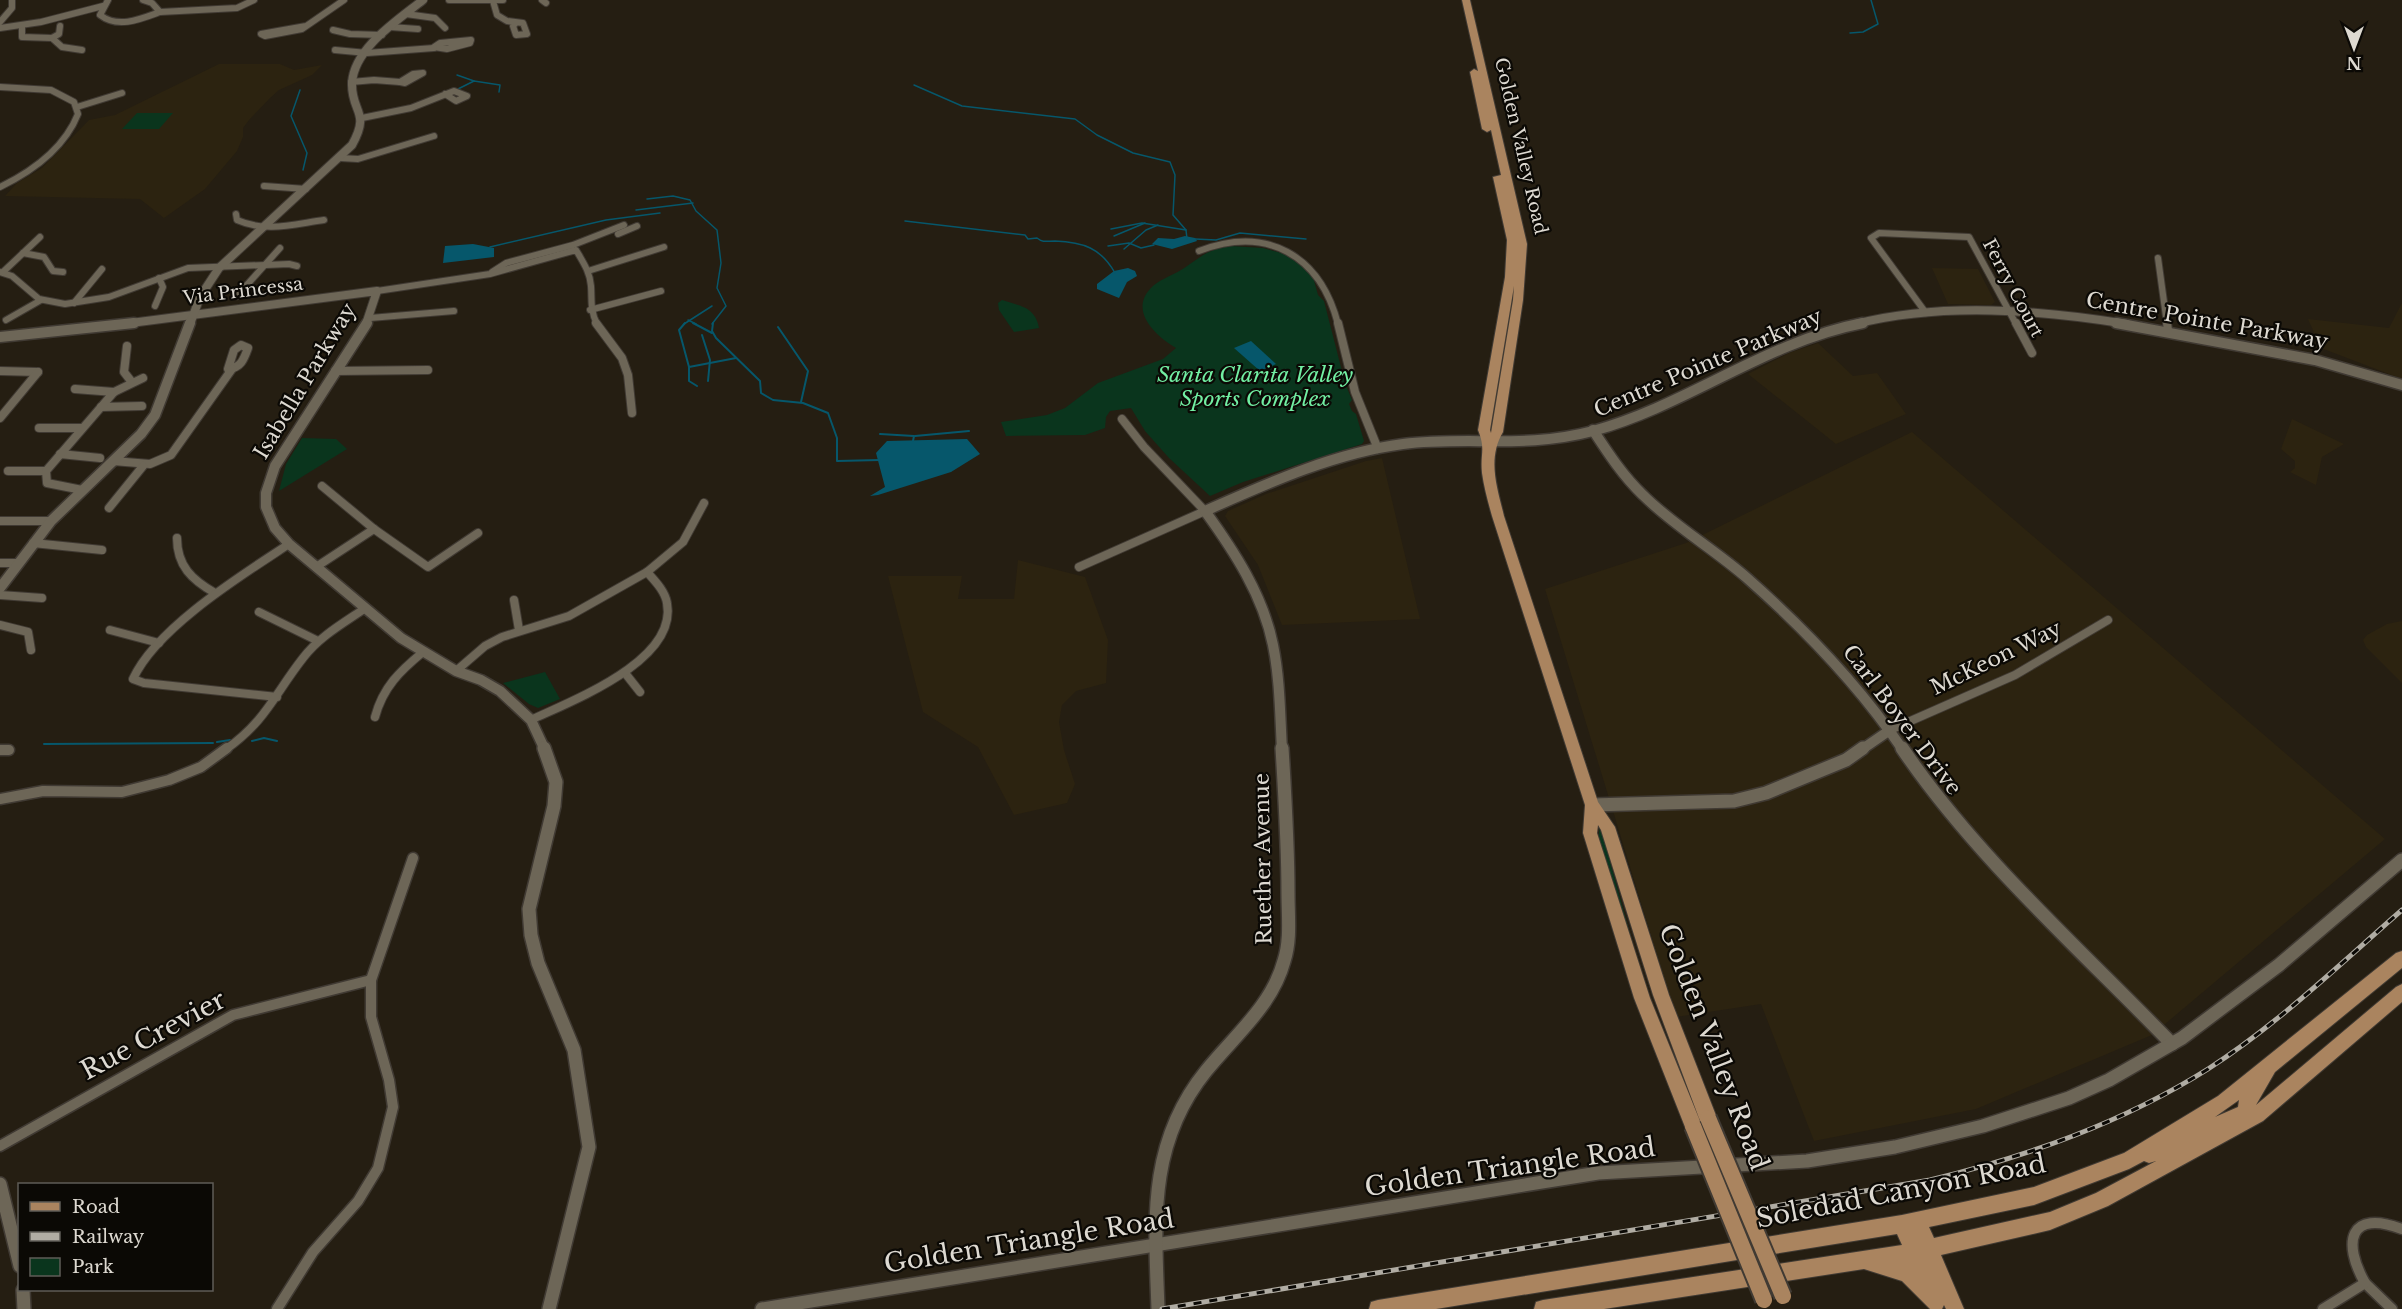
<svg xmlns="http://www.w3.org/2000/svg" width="2402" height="1309" viewBox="0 0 2402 1309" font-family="'Libre Baskerville',serif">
<rect width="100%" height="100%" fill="#251e12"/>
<g fill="#2c2310">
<polygon points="219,64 280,64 294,70 322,65 312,75 279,90 270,98 249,120 243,128 243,137 237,151 205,189 164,218 140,199 5,196 17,183 42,168 89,120 115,115"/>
<polygon points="1932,268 1978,269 1995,302 1991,305 1948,304"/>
<polygon points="2402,303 2402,379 2321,348 2308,319 2389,328"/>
<polygon points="1818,343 1853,376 1877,373 1906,414 1836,444 1748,374 1789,353"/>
<polygon points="2292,419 2344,444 2322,457 2316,485 2290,472 2295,468 2295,461 2281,449"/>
<polygon points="1912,432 2385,839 2152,1035 1976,1109 1814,1141 1761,1004 1676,1017 1545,589 1686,543"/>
<polygon points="1382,458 1420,619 1282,625 1258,565 1225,516 1228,511 1266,494 1366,461"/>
<polygon points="1018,560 1085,577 1108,640 1106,683 1076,691 1062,705 1059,722 1064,750 1075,784 1067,803 1014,815 978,747 923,712 888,576 962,576 958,599 1014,599"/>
<polygon points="2402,621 2402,683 2366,647 2363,640 2367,635 2387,624"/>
</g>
<g fill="#0a351d">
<polygon points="137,113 173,113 159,129 122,129"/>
<path d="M1230 246 1263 248 1285 254 1300 263 1313 277 1318 295 1324 301 1345 383 1352 400 1349 404 1352 411 1356 414 1364 441 1362 444 1243 482 1210 496 1169 458 1145 431 1131 408 1110 411 1106 417 1105 428 1085 435 1006 436 1001 422 1047 415 1065 408 1098 383 1163 359 1176 348C1157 337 1129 312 1150 289 1158 280 1171 276 1181 270 1202 257 1203 251 1230 246Z"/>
<path d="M1002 300C1019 306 1035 306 1039 328L1014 332 999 310 998 303Z"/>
<polygon points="302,438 336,439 347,449 279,491 286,464"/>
<polygon points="545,672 560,699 538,708 529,704 503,683"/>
<polygon points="1600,826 1640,969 1598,839"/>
</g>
<g fill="#06576b">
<polygon points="1185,236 1195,238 1197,241 1172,249 1152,244 1158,238 1174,239"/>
<polygon points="473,244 494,248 494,257 443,263 445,246"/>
<polygon points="1128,268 1135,271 1137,276 1127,282 1119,298 1097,289 1097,284 1114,271"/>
<polygon points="1251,341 1276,364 1260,371 1234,348"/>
<polygon points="967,439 980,454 951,472 878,495 870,496 885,487 876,453 887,441"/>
</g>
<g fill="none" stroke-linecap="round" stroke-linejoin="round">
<g stroke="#06576b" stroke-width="1.5">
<polyline points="1850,33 1863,32 1878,24 1871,0"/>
<polyline points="457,75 474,81"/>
<polyline points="914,85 962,106 1075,119 1097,135 1133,153 1170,162 1175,175 1173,215 1186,230 1187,239"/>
<polyline points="300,90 291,116 307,153 303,170"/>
<polyline points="456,90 474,81 500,85 499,92"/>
<polyline points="647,199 673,196 690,200 696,211 717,230 721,263 717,288 726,306 712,324"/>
<polyline points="636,210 693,203"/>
<path d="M905 221 1025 235 1028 239 1037 238C1043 243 1047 241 1055 241 1083 242 1101 248 1115 273"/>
<polyline points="1111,229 1142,223 1186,230"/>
<polyline points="1114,236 1145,223"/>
<polyline points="1195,239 1216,240 1240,233 1306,239"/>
<polyline points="1108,246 1129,243 1141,248 1154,245"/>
<polyline points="490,247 606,220 660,213"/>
<polyline points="1124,249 1146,230 1158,225"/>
<polyline points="688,320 696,324"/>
<polyline points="684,324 712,306"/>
</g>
<g stroke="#06576b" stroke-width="2">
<polyline points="685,323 679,330 689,367 736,358"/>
<polyline points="693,323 712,333"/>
<polyline points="713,323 712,331 716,338 760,381 761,393 773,400 803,403 828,413 837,438 837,461 880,460"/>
<polyline points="778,327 808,371 801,402"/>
<polyline points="702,335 710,360 708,381"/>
<polyline points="689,367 689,381 697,386"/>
<polyline points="880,434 914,436 913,441"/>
<polyline points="915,436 969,431"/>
<polyline points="252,741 264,738 277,741"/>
<polyline points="217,742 230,740"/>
<polyline points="44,744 213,743"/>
</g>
<defs>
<g id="minor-far2">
<path d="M108 0 100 15C118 29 141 19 160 12L152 3 143 0"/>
<polyline points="449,0 503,0"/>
<polyline points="542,0 546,3"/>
<polyline points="493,1 497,15 507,21 523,23 527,34 516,35 513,26 515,24"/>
<polyline points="160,12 237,8 254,0"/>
<polyline points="406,14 435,18 445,28"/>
<polyline points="0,22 12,8 12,0"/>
<polyline points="22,26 22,37 52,38"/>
<polyline points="306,26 261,34 265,36 302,29 344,0"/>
<polyline points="390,27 418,29"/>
<polyline points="0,28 41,22 103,6"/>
<polyline points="333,30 350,34 382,35"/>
<polyline points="52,38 62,47 82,50"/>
<polyline points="52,38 59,34 60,26"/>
<polygon points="471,40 470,43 447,49 434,47 440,43"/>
<polyline points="335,50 367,53 434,48"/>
<polygon points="423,73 405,83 400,82 413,74"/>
<polyline points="351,82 374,80 400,82"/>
<path d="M0 87 51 90 74 102 78 114C64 149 33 171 0 187"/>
<polyline points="77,107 122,93"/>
<polyline points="362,118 411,108 454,91 467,96 456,101 445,94"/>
<polyline points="340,158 358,159 434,136"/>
<polyline points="264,186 306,189"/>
<path d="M236 214 237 220C266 233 294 224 324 220"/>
<polyline points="618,234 637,226"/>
<path d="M1199 251C1267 225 1320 255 1338 324"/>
<polyline points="23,253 44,257 53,271 63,272"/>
<polyline points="2158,258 2167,324"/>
<polyline points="588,271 664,247"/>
<polyline points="0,272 12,276 39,299 65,304 109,297 188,268 289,264 297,266"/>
<polyline points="3,272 40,237"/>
<polyline points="492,272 506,263 573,245 624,225"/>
<path d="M377 291 490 274 576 250C583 262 590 272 591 286 592 301 590 310 597 324"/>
<polyline points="237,296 280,248"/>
<polyline points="74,303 102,269"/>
<polyline points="155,306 163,287 159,278"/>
<polyline points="590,310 661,291"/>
<polyline points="1926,313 1871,238 1879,233 1969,237 2016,324"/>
<polyline points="370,318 454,311"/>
<polyline points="6,320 41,300"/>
</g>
<g id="minor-far1">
<polyline points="596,323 622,358 628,375 632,413"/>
<polyline points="1338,323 1355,392 1378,449"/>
<polyline points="2016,323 2032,353"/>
<polyline points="2167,323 2168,330"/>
<path d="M241 345 248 348C244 359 241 368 228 369L234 350Z"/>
<polyline points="127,346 124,372 131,381"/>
<polyline points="0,371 38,372"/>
<polyline points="335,371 428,370"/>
<polyline points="75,389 114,392"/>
<polyline points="101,407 142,406"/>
<polyline points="0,418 38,372"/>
<polyline points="39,428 82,428"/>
<polyline points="60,454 100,458"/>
<polyline points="113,461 150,464 171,455 232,369"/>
<polyline points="8,471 46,471"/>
<polyline points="322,486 374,529 428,567 478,533"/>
<polyline points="82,490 47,483 46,471 114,392 143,378"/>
<polyline points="109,508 143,466"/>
<polyline points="0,521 51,521"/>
<path d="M177 538C177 566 192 580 215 593"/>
<polyline points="33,543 102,550"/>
<polyline points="0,563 18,563"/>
<polyline points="316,567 374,529"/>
<polyline points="1079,567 1205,511 1144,447 1122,419"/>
<polyline points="0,595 42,598"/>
<polyline points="514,600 519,630"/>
<polyline points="259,612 318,641"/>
<polyline points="0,625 28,632 31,650"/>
<polyline points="110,630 159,643"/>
<polyline points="456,671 485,646 502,637 569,616 647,572 683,542 704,503"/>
<polyline points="625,673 640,692"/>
<path d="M277 697 144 683 133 679C156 628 242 575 289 544"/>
<path d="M375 717C383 687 400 671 423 652"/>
<path d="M531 720C571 701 678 661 667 603 665 591 655 581 647 572"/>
<polyline points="1890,730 2015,675 2108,620"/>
<path d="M225 750C266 721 274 695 303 658 319 637 342 624 364 609"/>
</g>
<g id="minor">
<polyline points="0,750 9,750"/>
<polyline points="0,799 43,791 122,792 169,780 201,767 227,748"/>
<polyline points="0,1146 233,1015 371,980"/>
<polyline points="2365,1283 2392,1309"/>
<polyline points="277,1309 313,1252 358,1201 378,1168 393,1107 389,1080 371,1017 371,980 413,858"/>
<path d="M2323 1309 2365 1283C2342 1242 2349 1209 2402 1229"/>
</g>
<g id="tertiary-far2">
<polyline points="123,324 377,291 366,324"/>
<path d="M190 324 200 297 219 268 352 145C371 111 351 113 352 83 354 48 398 20 423 0"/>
<path d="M1856 324C1942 302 2040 310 2127 324"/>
</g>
<g id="tertiary-far1">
<polyline points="367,323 275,466 266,493 266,507 275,528 289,544 401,638 456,671 481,680 500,691 531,720 545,750"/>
<polyline points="2116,323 2315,360 2402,385"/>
<polyline points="0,337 134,323"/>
<path d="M1593 430C1608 453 1623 476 1643 495 1674 526 1714 549 1747 578 1806 630 1859 685 1903 750"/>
<polyline points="0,588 51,521 141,434 155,415 190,323"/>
<path d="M1282 750C1280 715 1280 679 1273 645 1263 595 1234 551 1205 511 1268 483 1334 453 1403 444 1469 436 1525 449 1593 431 1688 405 1765 342 1863 323"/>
<polyline points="1861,750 1890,730"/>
</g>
<g id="tertiary">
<polyline points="544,748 556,782 554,806 529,909 531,935 538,963 574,1050 589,1147 549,1309"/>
<path d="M1902 748C1975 856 2081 950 2172 1044"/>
<polyline points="1592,805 1734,801 1766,793 1846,760 1863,748"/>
<polyline points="0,1184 20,1266"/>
<polyline points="23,1290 24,1309"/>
<polyline points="762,1309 1598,1173 1807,1161 1895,1147 1983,1126 2069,1098 2109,1080 2182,1038 2279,965 2402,860"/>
<path d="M1158 1309C1155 1222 1147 1144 1206 1071 1234 1036 1272 1006 1284 961 1291 940 1288 916 1288 893 1288 845 1285 797 1282 748"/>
</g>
<g id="primary">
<path d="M1462 0H1470L1527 244 1523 300 1503 432C1487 459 1497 487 1504 516L1598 802 1615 827 1669 995 1717 1118 1714 1124 1708 1127 1702 1124 1699 1118 1653 995 1601 830 1598 825 1597 833 1650 998 1702 1126 1699 1132 1693 1135 1687 1132 1634 998 1583 833 1585 805 1492 516C1488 502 1484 487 1482 473 1480 453 1486 450 1478 430L1505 277 1507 240 1493 177 1501 175 1491 130 1487 132 1482 129 1470 72 1474 69 1478 71ZM1514 286 1513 300 1491 433 1490 430Z"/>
<path d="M2402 951V968L2275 1072 2256 1105 2396 987 2402 984V1002L2263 1121 2108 1206 2050 1230 1941 1255 1964 1309H1946L1944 1305 1942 1309H1930L1902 1281 1864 1269 1604 1309H1534L1536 1302 1543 1300 1902 1245 1897 1234 1436 1309H1369L1371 1302 1378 1300 1902 1215 2034 1187 2124 1153 2218 1096 2396 953ZM2239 1100 2238 1107 2215 1117ZM2144 1161 2149 1163 2156 1161 2096 1193 2050 1212 1934 1238 1929 1227 2034 1205 2129 1169Z"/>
</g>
</defs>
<use href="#minor-far2" stroke="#403a33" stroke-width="8"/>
<use href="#minor-far1" stroke="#403a33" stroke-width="10"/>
<use href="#minor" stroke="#403a33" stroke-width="13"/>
<use href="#tertiary-far2" stroke="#403a33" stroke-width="10"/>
<use href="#tertiary-far1" stroke="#403a33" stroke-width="13"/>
<use href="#tertiary" stroke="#403a33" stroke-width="16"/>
<use href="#primary" stroke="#403a33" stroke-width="2"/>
<use href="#minor-far2" stroke="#6d6657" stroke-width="6"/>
<use href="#minor-far1" stroke="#6d6657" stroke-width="8"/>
<use href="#minor" stroke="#6d6657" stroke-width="10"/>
<use href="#tertiary-far2" stroke="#6d6657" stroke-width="8"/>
<use href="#tertiary-far1" stroke="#6d6657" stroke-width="10"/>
<use href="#tertiary" stroke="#6d6657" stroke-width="13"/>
<use href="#primary" fill="#aa845f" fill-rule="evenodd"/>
<defs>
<path id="rail" d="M1162 1309 1930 1180C2028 1156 2122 1123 2208 1069 2278 1024 2339 965 2402 910"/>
</defs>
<use href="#rail" stroke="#b0aca3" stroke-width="5"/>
<use href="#rail" stroke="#0b0905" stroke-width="3" stroke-dasharray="8" stroke-linecap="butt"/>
<defs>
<g id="primary-bridge">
<polyline points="1708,1118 1783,1296"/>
<polyline points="1693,1126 1764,1300"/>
</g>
</defs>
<use href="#primary-bridge" stroke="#403a33" stroke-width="20" stroke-linecap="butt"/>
<use href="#primary-bridge" stroke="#aa845f" stroke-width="16"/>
</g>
<g text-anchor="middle" stroke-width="4.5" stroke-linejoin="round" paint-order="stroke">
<g font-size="18" fill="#ddd9d1" stroke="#0b0905">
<text transform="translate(1521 146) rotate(77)" y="6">Golden Valley Road</text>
<text transform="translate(2013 288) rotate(62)" y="6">Ferry Court</text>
<text transform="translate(243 291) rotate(-7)" y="6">Via Princessa</text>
</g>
<g font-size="21" fill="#ddd9d1" stroke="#0b0905">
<text transform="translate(2207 321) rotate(10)" y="7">Centre Pointe Parkway</text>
<text transform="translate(1708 363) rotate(-23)" y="7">Centre Pointe Parkway</text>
<text transform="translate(305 381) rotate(-59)" y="7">Isabella Parkway</text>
<text transform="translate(1996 658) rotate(-26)" y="7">McKeon Way</text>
<text transform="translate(1902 720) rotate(53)" y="7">Carl Boyer Drive</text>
<text transform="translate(1263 859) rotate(-91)" y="7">Ruether Avenue</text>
</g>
<g font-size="21" font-style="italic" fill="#72efa3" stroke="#0b0905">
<text x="1255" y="382">Santa Clarita Valley<tspan x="1255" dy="24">Sports Complex</tspan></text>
</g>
<g font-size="26" fill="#ddd9d1" stroke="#0b0905">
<text transform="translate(153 1035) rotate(-28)" y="9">Rue Crevier</text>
<text transform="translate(1714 1047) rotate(69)" y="9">Golden Valley Road</text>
<text transform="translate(1510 1167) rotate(-8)" y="9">Golden Triangle Road</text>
<text transform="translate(1901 1191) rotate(-11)" y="9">Soledad Canyon Road</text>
<text transform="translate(1029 1241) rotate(-9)" y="9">Golden Triangle Road</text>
</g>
</g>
<rect x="18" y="1183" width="195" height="108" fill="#0b0905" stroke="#5f5c57" stroke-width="1.5"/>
<rect x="30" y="1202" width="30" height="9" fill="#aa845f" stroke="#5f5c57" stroke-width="1.5"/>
<text x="72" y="1213" font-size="18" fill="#ddd9d1">Road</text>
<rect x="30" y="1232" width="30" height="9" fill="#b0aca3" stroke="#5f5c57" stroke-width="1.5"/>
<text x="72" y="1243" font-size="18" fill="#ddd9d1">Railway</text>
<rect x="30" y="1258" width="30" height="18" fill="#0a351d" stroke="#5f5c57" stroke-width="1.5"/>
<text x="72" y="1273" font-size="18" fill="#ddd9d1">Park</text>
<g transform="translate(2354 48) rotate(180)" stroke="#0b0905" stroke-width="4.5" paint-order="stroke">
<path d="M0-4.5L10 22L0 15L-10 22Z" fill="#ddd9d1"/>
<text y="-9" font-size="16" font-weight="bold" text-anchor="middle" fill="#ddd9d1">N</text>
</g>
</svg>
